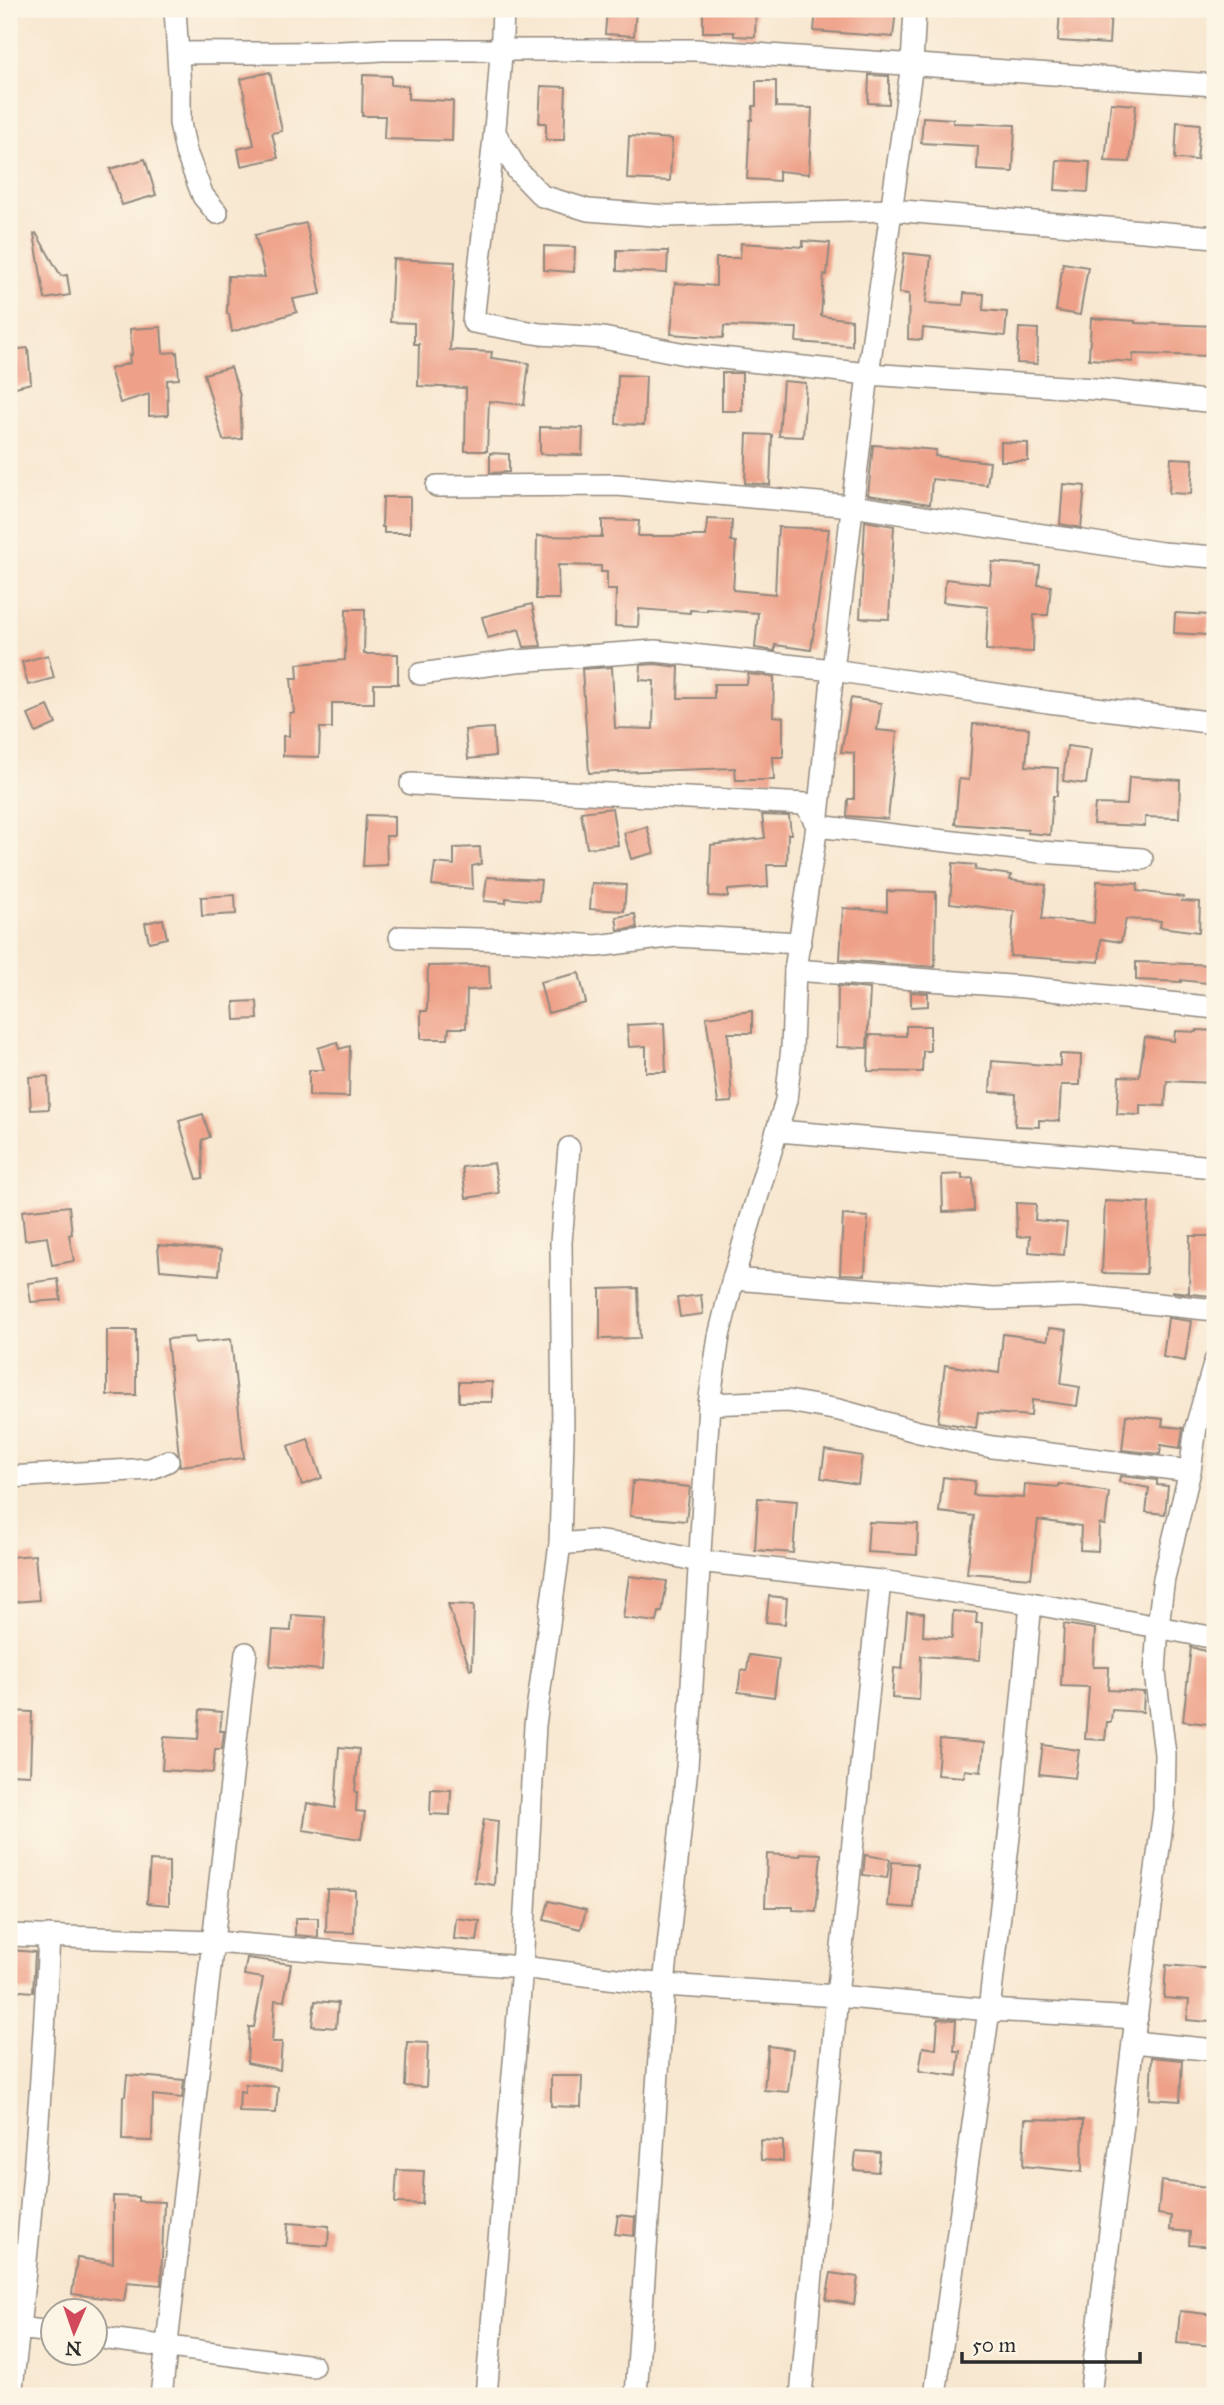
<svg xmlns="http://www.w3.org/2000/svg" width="1224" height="2405" viewBox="0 0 1224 2405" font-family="'IM FELL Great Primer',serif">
<rect width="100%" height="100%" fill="#fcf5e5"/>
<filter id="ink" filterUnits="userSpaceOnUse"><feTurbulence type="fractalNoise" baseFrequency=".0143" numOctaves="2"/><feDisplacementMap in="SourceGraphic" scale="14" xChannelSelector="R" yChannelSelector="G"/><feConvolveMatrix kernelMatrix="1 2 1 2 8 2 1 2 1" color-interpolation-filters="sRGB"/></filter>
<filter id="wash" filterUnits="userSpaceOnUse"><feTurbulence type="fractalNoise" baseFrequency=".00686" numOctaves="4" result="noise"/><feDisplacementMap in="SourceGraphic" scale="28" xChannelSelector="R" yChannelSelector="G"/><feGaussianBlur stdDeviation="1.57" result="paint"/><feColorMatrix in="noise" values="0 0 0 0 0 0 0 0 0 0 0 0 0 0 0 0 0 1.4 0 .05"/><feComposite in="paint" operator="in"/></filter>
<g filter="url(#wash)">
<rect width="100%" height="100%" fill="#f8e7d0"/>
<g id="blocks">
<g fill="#eea088">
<polygon points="607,9 636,9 634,36 605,34"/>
<polygon points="703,9 756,9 755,37 734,36 734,32 703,32"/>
<polygon points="816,9 896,9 893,37 814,31"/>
<polygon points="1060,9 1111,9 1109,44 1058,41"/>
<polygon points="270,72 282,131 272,133 278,158 241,166 238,149 254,145 241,79"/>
<polygon points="363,75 391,76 391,85 408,86 408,99 453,101 452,141 384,139 385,116 362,116"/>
<polygon points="869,75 889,76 889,104 868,103"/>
<polygon points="756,81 776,81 776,107 812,108 809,174 779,171 779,181 747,179 750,120 752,120 753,106 756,106"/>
<polygon points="541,86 566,87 564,140 546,140 546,123 539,123"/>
<polygon points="1111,103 1136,105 1130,162 1105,161"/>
<polygon points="923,117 953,119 953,123 1015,125 1013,172 977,170 978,146 921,143"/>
<polygon points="1177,122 1200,124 1197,160 1175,159"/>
<polygon points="629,136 672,139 670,181 627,179"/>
<polygon points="145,159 156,195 122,205 110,169"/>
<polygon points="1057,160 1090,162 1088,192 1055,190"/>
<polygon points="306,223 321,294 293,299 297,312 232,332 229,314 227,314 228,276 265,277 255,235"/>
<polygon points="36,233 61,276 67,275 70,295 45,299 34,234"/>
<polygon points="803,241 830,243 827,275 824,274 821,316 852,320 852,346 796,342 797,328 724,326 723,338 671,334 675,283 716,286 716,258 740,258 741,243 803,247"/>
<polygon points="544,246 575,247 574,272 544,270"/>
<polygon points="617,250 668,251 667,273 617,271"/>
<polygon points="904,253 931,256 926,303 963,305 964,293 984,294 983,310 1007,312 1005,336 923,328 922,340 908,339 909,294 899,293"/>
<polygon points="393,259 455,262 450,350 492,352 491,358 529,363 524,405 489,401 487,451 465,451 466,388 418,386 419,344 414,344 414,323 390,322"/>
<polygon points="1063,263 1088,267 1080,315 1056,311"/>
<polygon points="1091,318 1135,321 1135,323 1215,326 1215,356 1133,354 1133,362 1089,359"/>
<polygon points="161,327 163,353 177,352 179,379 167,380 168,415 149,416 149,394 120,403 110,369 130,363 129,355 132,355 130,329"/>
<polygon points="1019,328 1038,329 1037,364 1017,363"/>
<polygon points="28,348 31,383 12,388 9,375 9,350"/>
<polygon points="231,367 240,396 242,439 223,440 204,374"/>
<rect x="722" y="373" width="20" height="38"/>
<polygon points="618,375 646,376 644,425 616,424"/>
<polygon points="783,381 806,383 803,437 779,436"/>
<polygon points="540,427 583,428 582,455 540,454"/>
<polygon points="747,434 772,435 770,485 745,483"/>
<polygon points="1001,442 1028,443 1028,461 1001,461"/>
<polygon points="873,445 936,450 935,456 990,462 987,485 932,479 930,504 868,495"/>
<polygon points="490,453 509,454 509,472 490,473"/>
<polygon points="1171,458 1193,459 1191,494 1169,493"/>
<polygon points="1063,484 1085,486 1081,528 1060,524"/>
<polygon points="383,497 410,497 410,533 384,533 384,527 382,527"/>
<polygon points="707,519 732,520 731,541 736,542 733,590 775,594 778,527 829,529 811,650 775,645 775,651 755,648 758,613 707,609 707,611 690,610 690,613 639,609 638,627 615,626 616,590 607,590 607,572 601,572 601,566 558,565 559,599 536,599 537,536 602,537 602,520 639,521 638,536 706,536"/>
<polygon points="865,521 894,526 889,619 860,618"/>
<polygon points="992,562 1040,566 1038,585 1051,586 1048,615 1034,615 1033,652 986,650 988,607 943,602 946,579 990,584"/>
<polygon points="532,604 541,646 524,647 519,629 488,638 482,617"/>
<polygon points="346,609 365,609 364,654 398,654 398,684 374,684 374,703 332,703 332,728 320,728 319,757 283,756 283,736 289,736 290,713 294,713 291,678 298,678 297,664 345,660"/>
<polygon points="1175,613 1209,615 1208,635 1174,633"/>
<polygon points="48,655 54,678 28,685 22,662"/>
<polygon points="655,664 679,667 678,698 714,698 714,684 747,684 748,674 774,677 773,716 783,717 783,757 773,757 774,780 736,780 735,768 589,773 582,669 612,667 615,728 653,729 654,681 640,680 641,665"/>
<polygon points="851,698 881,703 877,730 897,732 888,819 847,816 848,799 854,799 854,753 841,752"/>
<polygon points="48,706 56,724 36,733 28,715"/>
<polygon points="973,724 1029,728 1026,766 1058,768 1057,796 1053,796 1050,835 1028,833 1028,830 955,824 959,779 969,780"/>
<polygon points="493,728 495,756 468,759 465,730"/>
<polygon points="1067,746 1091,749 1086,784 1063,781"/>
<polygon points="1129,777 1180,780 1179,818 1145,817 1145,826 1093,824 1095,804 1127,805"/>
<polygon points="612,808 618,845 587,848 581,812"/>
<polygon points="366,815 394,816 394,836 386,836 387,865 363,866"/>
<polygon points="762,815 789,816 791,834 788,834 787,865 767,865 768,887 728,890 728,897 709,896 711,845 765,838"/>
<polygon points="647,827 654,853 631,859 624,833"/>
<polygon points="480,847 481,864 472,866 473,889 432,885 435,863 454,865 454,848"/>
<polygon points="953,863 976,865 975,870 1011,875 1010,880 1046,885 1042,919 1094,923 1097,881 1138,884 1137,891 1183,897 1182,901 1200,902 1199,932 1160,927 1161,921 1126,919 1121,942 1101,939 1099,962 1010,956 1014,911 950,903"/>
<polygon points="487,877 541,880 539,901 506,898 506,903 484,901"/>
<polygon points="592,883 626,885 624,911 590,909"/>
<polygon points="887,891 936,892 935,967 840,960 843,908 887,911"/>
<polygon points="235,895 236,914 202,916 201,897"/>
<polygon points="635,914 637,928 618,930 616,917"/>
<polygon points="163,919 167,938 149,942 145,923"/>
<polygon points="1136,962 1215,965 1215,984 1181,980 1181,982 1136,980"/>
<polygon points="489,965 490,989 467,990 466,1028 449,1028 448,1039 421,1039 421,1011 427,1011 428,966"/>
<polygon points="579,973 586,1003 548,1013 540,982"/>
<polygon points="838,986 870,989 867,1048 837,1047"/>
<polygon points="911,992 928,993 928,1006 911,1007"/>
<polygon points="257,1001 258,1019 235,1020 234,1002"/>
<polygon points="752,1011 752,1033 728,1033 732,1102 718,1103 706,1017"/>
<polygon points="664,1023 666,1072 646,1072 646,1046 629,1047 627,1025"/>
<polygon points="906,1026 930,1026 930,1051 923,1051 922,1072 868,1071 869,1035 906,1036"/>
<polygon points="1197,1030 1215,1031 1213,1083 1167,1081 1165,1106 1140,1105 1140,1115 1117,1114 1119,1076 1139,1077 1145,1037 1174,1041 1175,1031 1197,1032"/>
<polygon points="337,1042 339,1049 350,1046 349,1097 309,1096 309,1070 324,1070 318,1048"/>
<polygon points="1060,1054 1081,1055 1080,1085 1061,1085 1059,1121 1039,1120 1039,1127 1015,1126 1016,1094 990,1092 992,1061 1060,1066"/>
<polygon points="48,1076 49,1109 31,1110 29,1077"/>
<polygon points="203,1114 210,1137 202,1140 203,1178 197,1179 179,1121"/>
<polygon points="494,1163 499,1193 466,1198 462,1167"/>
<polygon points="962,1174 962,1179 973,1178 974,1211 943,1212 942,1175"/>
<polygon points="1105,1201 1149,1203 1146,1274 1102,1273"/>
<polygon points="1016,1203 1036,1204 1035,1220 1067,1223 1064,1255 1029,1252 1030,1236 1017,1237"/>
<polygon points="69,1206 72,1234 69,1235 74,1261 52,1265 47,1237 25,1240 22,1211"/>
<polygon points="843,1215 868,1217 865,1275 840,1274"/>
<polygon points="1190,1236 1213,1236 1211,1296 1172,1292 1172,1291 1189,1293"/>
<polygon points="158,1245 221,1250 219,1275 160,1270"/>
<polygon points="58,1279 61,1300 31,1302 28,1283"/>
<polygon points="638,1288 640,1338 600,1339 600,1289"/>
<polygon points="701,1295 703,1314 680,1317 677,1298"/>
<polygon points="1168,1318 1191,1321 1185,1361 1163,1357"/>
<polygon points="1049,1328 1067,1330 1061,1384 1080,1387 1077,1406 1032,1400 1031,1416 978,1412 976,1428 938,1422 945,1365 999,1373 1003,1334 1048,1340"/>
<rect x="107" y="1330" width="29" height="65"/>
<polygon points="194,1337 195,1343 231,1339 244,1458 180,1466 167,1339"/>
<rect x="459" y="1382" width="33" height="20"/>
<polygon points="1126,1415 1163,1419 1162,1426 1183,1428 1180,1448 1161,1445 1160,1454 1122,1450"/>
<polygon points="308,1439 322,1478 302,1485 288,1446"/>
<polygon points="825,1450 862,1456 858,1484 821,1478"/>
<polygon points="1120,1476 1157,1480 1157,1485 1168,1486 1165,1514 1146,1512 1149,1488 1119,1482"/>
<polygon points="943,1477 975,1481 973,1495 1024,1498 1025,1484 1059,1487 1059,1484 1109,1492 1105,1525 1099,1524 1098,1551 1080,1550 1081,1526 1038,1520 1031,1578 967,1573 974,1516 939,1512"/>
<polygon points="633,1481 690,1487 686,1521 630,1516"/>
<polygon points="758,1498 797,1501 793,1553 755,1550"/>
<polygon points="869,1522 918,1524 917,1555 867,1552"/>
<polygon points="35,1555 39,1600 14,1602 11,1580 9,1580 9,1557"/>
<polygon points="629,1576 667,1581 662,1612 659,1612 657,1622 623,1618"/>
<polygon points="769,1596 787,1598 785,1624 766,1622"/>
<polygon points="448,1604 474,1605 472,1669 470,1669"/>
<polygon points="953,1611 977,1613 976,1623 982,1623 980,1660 921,1656 919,1700 892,1698 894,1668 902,1669 907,1612 924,1613 923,1636 952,1638"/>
<polygon points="292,1615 325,1617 322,1670 270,1666 273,1630 291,1631"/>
<polygon points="1064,1624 1095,1629 1093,1667 1109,1667 1108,1690 1144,1692 1143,1712 1112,1710 1111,1722 1107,1722 1105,1740 1085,1739 1089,1687 1061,1686"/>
<polygon points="1191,1647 1215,1654 1215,1691 1212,1690 1208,1724 1183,1721"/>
<polygon points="749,1655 779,1659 774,1697 738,1692 741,1670 747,1671"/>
<polygon points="200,1710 222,1712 220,1731 224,1731 222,1749 215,1749 213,1773 162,1770 164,1737 198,1739"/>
<polygon points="9,1711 32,1712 30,1775 9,1774"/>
<polygon points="940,1739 984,1743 981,1772 965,1770 964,1777 937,1775"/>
<polygon points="1043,1745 1079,1750 1075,1778 1039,1774"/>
<polygon points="339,1747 359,1749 355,1792 357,1792 356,1811 365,1812 361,1839 303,1830 307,1803 335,1808"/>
<polygon points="431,1789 451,1790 450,1815 430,1814"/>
<polygon points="484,1819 498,1821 494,1885 474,1882"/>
<polygon points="801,1853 821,1854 816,1911 793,1910 793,1907 765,1907 767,1854 800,1856"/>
<polygon points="865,1855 890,1859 887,1878 863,1875"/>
<polygon points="150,1861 169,1862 169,1905 147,1903"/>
<polygon points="892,1862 917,1864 914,1908 888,1906"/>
<polygon points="327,1889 355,1890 354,1933 326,1932"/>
<polygon points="549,1901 586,1910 581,1929 544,1920"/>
<polygon points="295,1918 318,1918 318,1937 295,1935"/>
<polygon points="456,1918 480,1921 477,1941 454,1939"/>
<polygon points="9,1950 35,1952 33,1992 9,1990"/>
<polygon points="247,1958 291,1964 284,2001 275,2000 272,2042 282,2042 280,2070 247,2063 249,2027 254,2027 263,1978 244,1975"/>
<polygon points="1166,1965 1214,1969 1210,2022 1187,2020 1189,2000 1164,1998"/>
<polygon points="315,2001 338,2003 336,2028 312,2026"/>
<polygon points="938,2019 956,2020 954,2051 960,2051 957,2076 919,2071 923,2047 936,2049"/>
<polygon points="407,2042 428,2043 426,2087 405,2086"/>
<polygon points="768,2046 793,2049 788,2092 764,2090"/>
<polygon points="1152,2057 1182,2060 1180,2101 1150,2099"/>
<polygon points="127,2075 184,2080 182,2098 153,2095 152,2141 122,2140 123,2096 125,2096"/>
<polygon points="551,2076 582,2076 581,2107 551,2106"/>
<polygon points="245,2084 278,2087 276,2113 239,2112 240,2091 245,2092"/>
<polygon points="1025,2119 1083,2120 1082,2172 1023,2166"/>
<polygon points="760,2140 783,2141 783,2161 761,2160"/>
<polygon points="856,2151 880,2153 878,2172 854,2170"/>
<polygon points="397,2170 424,2171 422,2204 395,2203"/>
<polygon points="1161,2181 1215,2188 1215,2247 1189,2245 1190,2232 1170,2230 1171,2216 1158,2214"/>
<polygon points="113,2196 138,2197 138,2201 164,2202 161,2285 127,2282 124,2301 72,2294 77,2258 113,2263"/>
<polygon points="618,2215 635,2217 634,2236 615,2234"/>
<polygon points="288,2223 329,2226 328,2246 287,2243"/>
<polygon points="831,2273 858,2277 854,2304 826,2300"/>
<polygon points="1180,2311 1215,2315 1215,2346 1177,2343"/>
</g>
</g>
</g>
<g filter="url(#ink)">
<use href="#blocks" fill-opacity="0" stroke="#92897e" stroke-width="2"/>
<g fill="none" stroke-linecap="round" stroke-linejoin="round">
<defs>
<g id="street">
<polyline points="175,9 180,88 180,123 186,152 203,196 217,213"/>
<path d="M503 9C500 114 484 218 473 322L540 334 603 338 685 354 868 374 1095 389 1215 402"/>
<path d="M179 53C246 52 314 55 381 50H696L1215 85"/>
<polyline points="495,133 518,171 542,196 588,210 666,216 891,210 1215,237"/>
<polyline points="437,486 617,485 852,506 1162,553 1215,557"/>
<polyline points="420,674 516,661 655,651 833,670 1048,702 1215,723"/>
<polyline points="411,784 806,804 817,826 1041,852 1142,859"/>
<polyline points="400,937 516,940 597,946 676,936 800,943"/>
<polyline points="795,970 1024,987 1215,1008"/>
<polyline points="778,1131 1215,1167"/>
<polyline points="733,1279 993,1299 1081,1296 1215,1310"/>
<polyline points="709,1404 788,1401 839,1410 919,1432 992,1447 1190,1471"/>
<polyline points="9,1477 150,1469 168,1461"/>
<polyline points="560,1544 593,1541 633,1546 698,1561 880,1581 1031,1603 1215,1638"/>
<polyline points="9,1935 214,1942 522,1967 664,1985 837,1996 989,2010 1137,2018"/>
<polyline points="1133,2042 1215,2050"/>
<polyline points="9,2327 52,2332"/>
<polyline points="94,2337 313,2366"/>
<path d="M11 2396C30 2244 42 2090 49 1936"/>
<polyline points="161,2396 246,1653"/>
<polyline points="486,2396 522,1967 535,1725 560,1544 563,1437 561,1242 569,1148"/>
<polyline points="636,2396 664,1985 687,1767 709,1404 719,1336 733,1279 786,1100 792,1047 795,970 817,826 833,670 868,374 912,64 915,9"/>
<polyline points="801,2396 837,1996 880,1581"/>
<polyline points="935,2396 989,2010 1010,1828 1031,1603"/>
<polyline points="1090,2396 1133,2042 1164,1810 1165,1754 1155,1673 1158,1626 1164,1578 1190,1471 1196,1427 1215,1361"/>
</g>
</defs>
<use href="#street" stroke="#92897e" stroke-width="24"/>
<use href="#street" stroke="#fff" stroke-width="21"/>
</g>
</g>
<rect width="1224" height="2405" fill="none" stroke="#fcf5e5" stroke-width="35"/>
<g transform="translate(74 2332) rotate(182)"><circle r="33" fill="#fcf5e5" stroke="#a8a49b" stroke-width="2"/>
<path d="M0-5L12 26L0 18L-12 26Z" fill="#d1495b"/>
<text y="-10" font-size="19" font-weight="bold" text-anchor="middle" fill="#2b2b2b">N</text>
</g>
<path d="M962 2352v10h178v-10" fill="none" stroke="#2b2b2b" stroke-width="3.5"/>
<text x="972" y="2352" font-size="21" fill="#2b2b2b" stroke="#fcf5e5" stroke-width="5" paint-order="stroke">50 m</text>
</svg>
